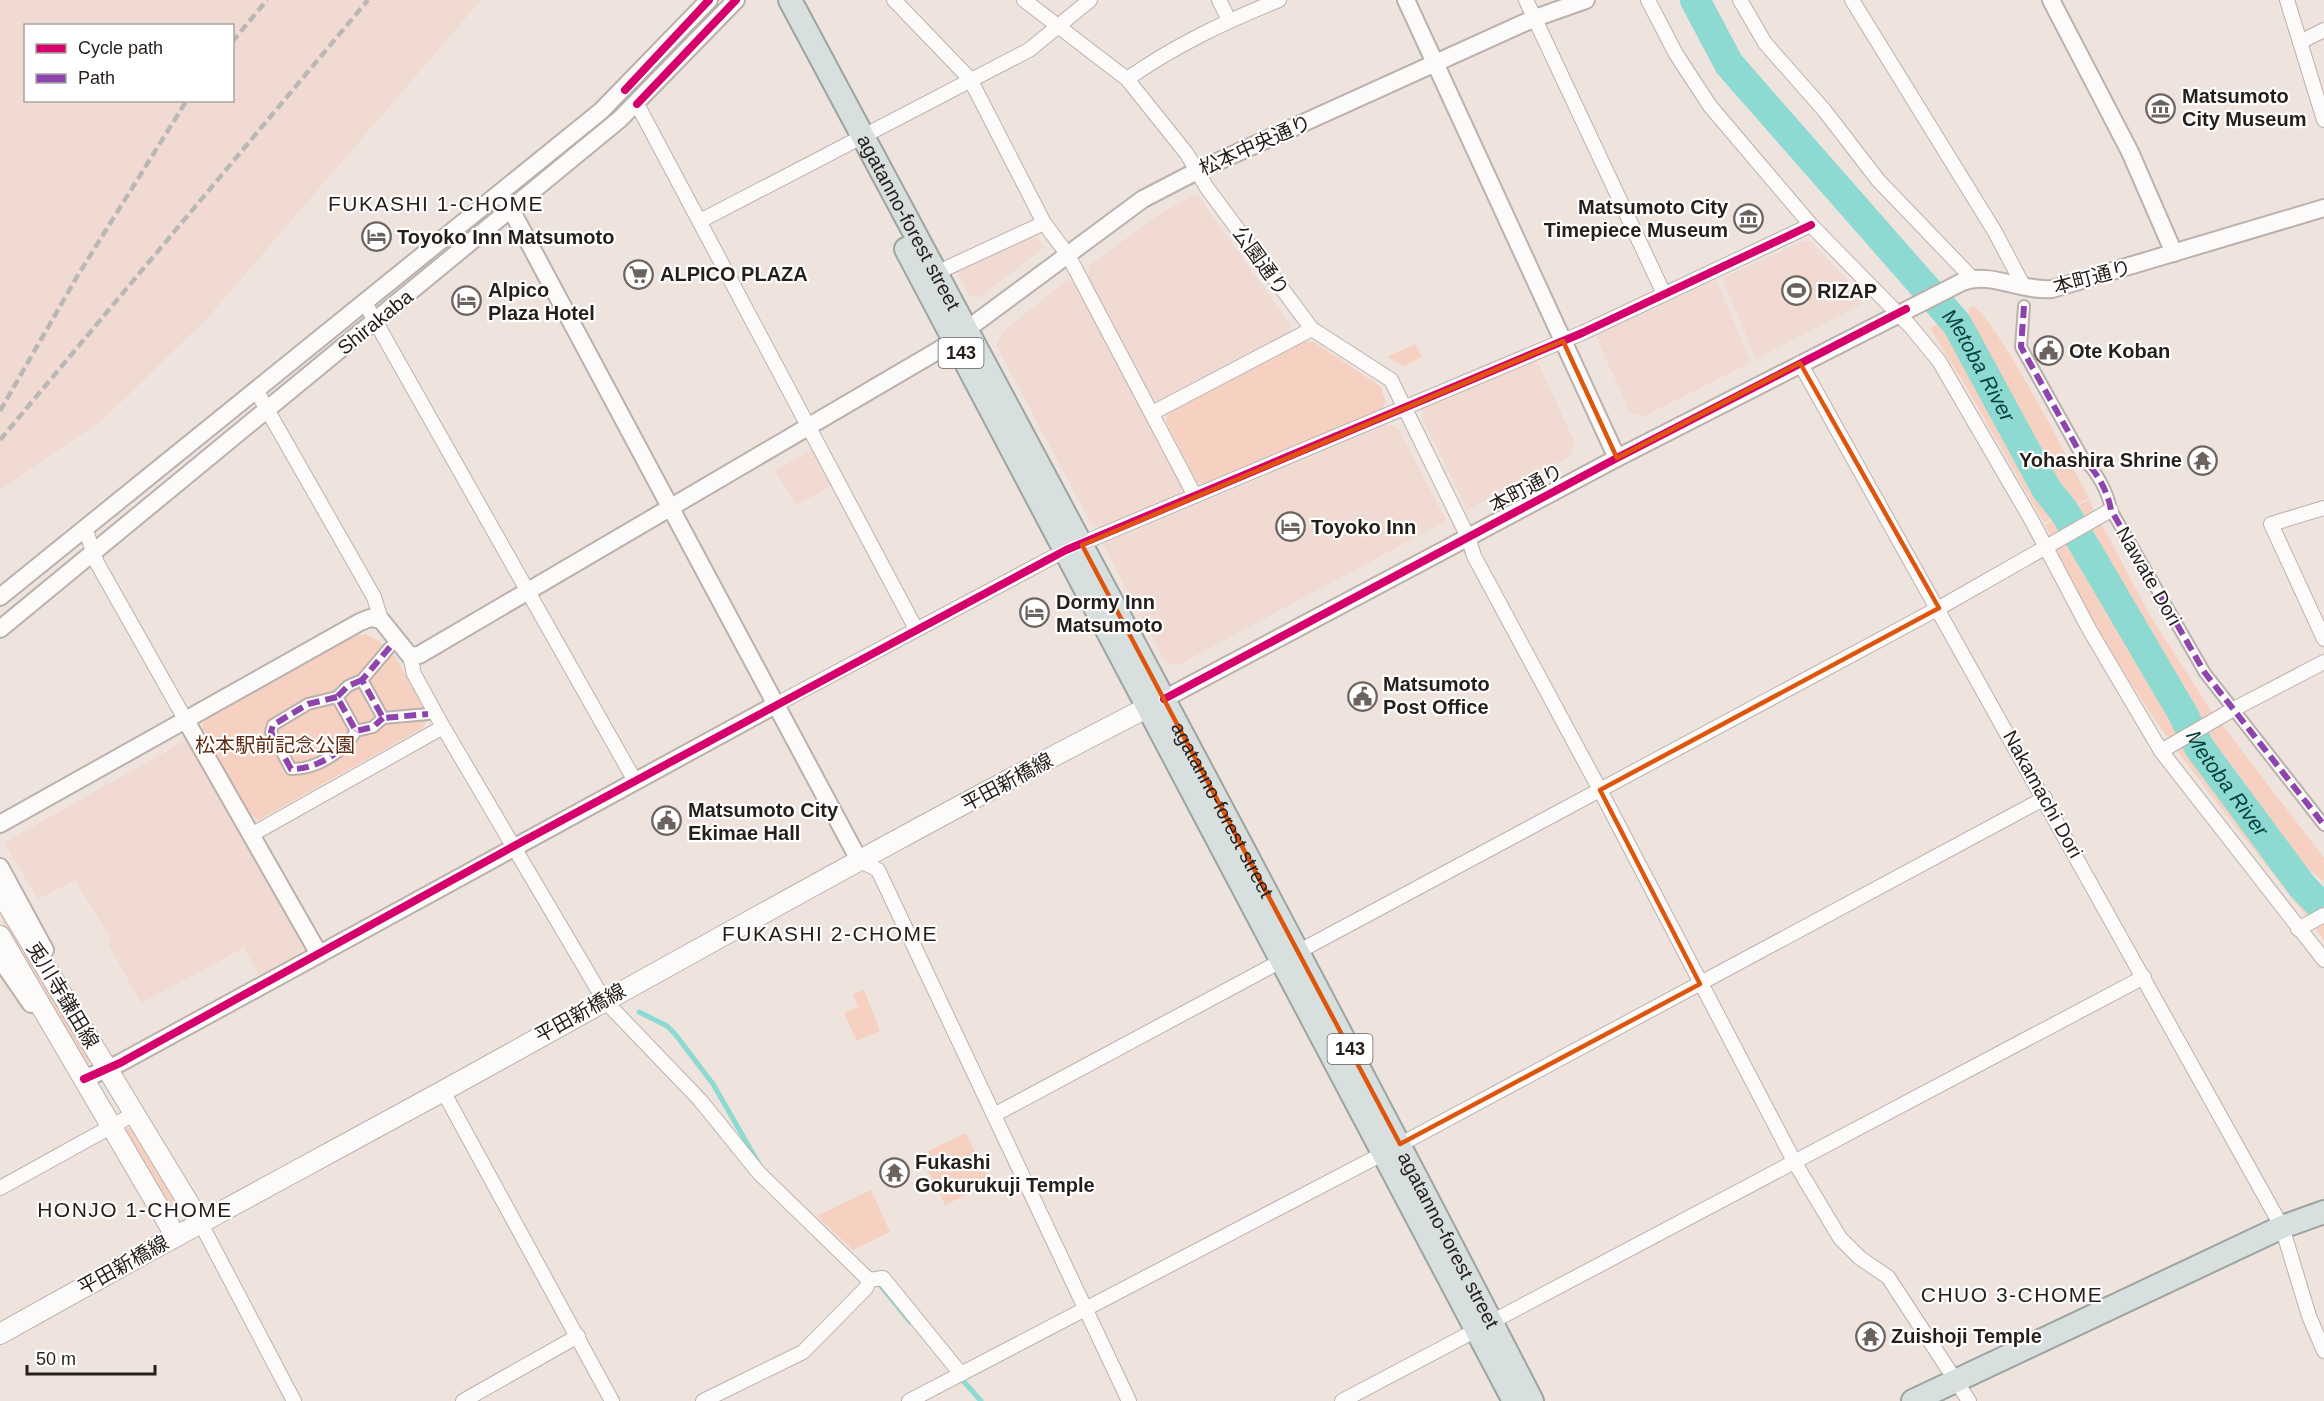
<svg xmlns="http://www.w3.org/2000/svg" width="2324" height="1401" viewBox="0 0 2324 1401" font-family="Helvetica,'Noto Sans JP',sans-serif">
<rect width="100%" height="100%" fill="#efe3de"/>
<g fill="#f0dad1" fill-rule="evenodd">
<path d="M0 0H481L210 315 105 418 0 490ZM26 26H232V100H26Z"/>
<polygon points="1194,195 1198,196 1291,326 1291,333 1162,401 1154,401 1088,276 1089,266 1158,215"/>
<polygon points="1034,233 1044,247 979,298 969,295 955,269"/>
<polygon points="1803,241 1810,241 1863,297 1860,305 1756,359 1722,278"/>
<polygon points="1067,280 1077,283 1182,487 1179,496 1102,529 1092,525 996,345 1004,331"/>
<polygon points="1716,280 1751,362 1643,417 1630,412 1596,336"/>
<polygon points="1537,361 1575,443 1570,456 1467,510 1422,417 1422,409"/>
<polygon points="1389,424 1399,429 1446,521 1176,666 1165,662 1103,544"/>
<polygon points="814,449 833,485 796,505 775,470"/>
<polygon points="188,739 305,945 299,953 260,976 244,948 141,1003 108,944 111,939 75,880 38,899 4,843"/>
</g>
<g fill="#f6d1c1">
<path d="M1973 306C1998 321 2070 463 2089 498L2075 505C2056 485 2050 462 2029 443L1968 317 1969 308Z"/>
<polygon points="1941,322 1960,350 2021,465 2057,515 2044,523 1968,390 1930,328"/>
<polygon points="1303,342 1314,342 1380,386 1386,402 1381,410 1206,484 1197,482 1166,422 1167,414"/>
<polygon points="1415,344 1422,357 1403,366 1387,357"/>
<path d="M2089 500 2149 614 2210 709 2324 858V882C2274 844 2219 774 2197 715L2119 588 2096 535 2077 506Z"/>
<path d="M2058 516 2076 540 2180 715 2195 746 2304 896 2324 916V940C2276 876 2224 814 2176 749 2125 680 2081 603 2045 525Z"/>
<polygon points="366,634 391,649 428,716 424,727 259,820 249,814 201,731 204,719 353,636"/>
<path d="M0 908 90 1061 89 1064 86 1065C68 1035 0 937 0 908Z"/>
<polygon points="864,990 880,1031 857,1041 844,1013 858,1007 853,994"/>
<polygon points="126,1128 130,1128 174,1201 172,1206 168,1206 125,1130"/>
<polygon points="966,1133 990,1183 945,1205 920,1155"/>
<polygon points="871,1190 890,1232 853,1250 817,1216"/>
</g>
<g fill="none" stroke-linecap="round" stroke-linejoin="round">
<g stroke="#8cdad1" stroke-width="5">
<polyline points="639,1012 667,1026 675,1034 713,1084 759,1164"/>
<polyline points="876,1280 910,1322"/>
<polyline points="958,1375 981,1401"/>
</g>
<path stroke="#8cdad1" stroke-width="30" id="s1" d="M1695 0 1729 64 1957 324 2047 490 2064 511 2183 714 2199 747 2302 886 2324 909"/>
<defs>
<g id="pedestrian">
<path d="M2024 306 2021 347 2084 460C2097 472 2108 492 2111 510L2205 673 2324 825"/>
<polyline points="390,647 362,680 383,718 428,714"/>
<polyline points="362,680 348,686 337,697 356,731 373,727 383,718"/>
<path d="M337 697 308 704 273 725 271 732 291 769C315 770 344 752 356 731"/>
</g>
<g id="minor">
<polyline points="894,0 970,79 1044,223 1068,255 1195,496"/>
<polyline points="1024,0 1127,79 1187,154 1207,188 1312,329 1391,380 1468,537 1474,556 1600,790 1795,1163 1840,1238 1860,1258 1888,1277 1969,1401"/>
<polyline points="1219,0 1229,20"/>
<polyline points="1526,0 1664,294"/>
<polyline points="1648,0 1676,54 1710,106 1811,225 1911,327 1939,361 2032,521 2089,629 2161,751 2324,960"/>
<polyline points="1740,0 1765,43 1824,110 1878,180 1972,278"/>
<polyline points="1852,0 1995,232 2024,287"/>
<polyline points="2287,0 2324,120"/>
<polyline points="2300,42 2324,30"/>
<path d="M1127 79C1176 45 1224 22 1279 0"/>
<polyline points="637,104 916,629"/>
<polyline points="700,221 1029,50 1090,0"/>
<polyline points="936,273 1044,223"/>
<polyline points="365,303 635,781"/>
<polyline points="1800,363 2282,1227 2309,1316 2324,1351"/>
<polyline points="256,390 374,597 381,620"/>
<polyline points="1152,413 1312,329"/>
<polyline points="2324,508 2271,524 2324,639"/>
<polyline points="85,528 97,563 185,719"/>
<polyline points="410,656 414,674 443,727 604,1000 700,1100 759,1173 869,1280"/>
<polyline points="777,704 1066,550 1582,333 1811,225"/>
<polyline points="2161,751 2232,710 2324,662"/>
<polyline points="251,835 443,727"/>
<polyline points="859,860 878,870 1129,1401"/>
<polyline points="2298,929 2324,915"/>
<polyline points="443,1091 612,1401"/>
<polyline points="994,1115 1939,608 2111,510"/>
<polyline points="0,1188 134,1114"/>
<polyline points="200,1222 294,1401"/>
<polyline points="869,1280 883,1278 961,1374"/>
<polyline points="463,1401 578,1336"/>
<polyline points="703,1401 803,1352 866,1288 869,1280"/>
<polyline points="909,1401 1390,1150 2045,798"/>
<polyline points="1342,1401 2144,977"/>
</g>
<g id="tertiary">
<polyline points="1406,0 1617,458"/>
<polyline points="2051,0 2130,152 2174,253"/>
<polyline points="507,202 859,860"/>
<polyline points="0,597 601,111 709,0"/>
<polyline points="0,629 620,119 736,0"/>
<path d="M1164 699 1617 458 1962 282C1990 271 2022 292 2052 289L2324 208"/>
<polyline points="185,719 319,954"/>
<polyline points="0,824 360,622 370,618 381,620 410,656 419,655 939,350 1143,199 1197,171 1535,18 1586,0"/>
<polyline points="0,867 45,950"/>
<polyline points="0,959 31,1004"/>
<polyline points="84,1079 120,1063 777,704"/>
</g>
<g id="secondary">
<polyline points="0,892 200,1222"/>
<polyline points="0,936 175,1235"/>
<path d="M0 1334C147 1251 295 1172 443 1091 682 959 919 824 1162 700"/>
</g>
<g id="trunk">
<path id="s2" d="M790 0C1039 466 1290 931 1532 1401"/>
<polyline points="906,249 1514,1401"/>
<polyline points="1913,1401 2282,1227 2324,1212"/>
</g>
</defs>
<use href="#pedestrian" stroke="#bab1ad" stroke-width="14"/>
<use href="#minor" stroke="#bab1ad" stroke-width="16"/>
<use href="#tertiary" stroke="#bab1ad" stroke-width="20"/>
<use href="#secondary" stroke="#bab1ad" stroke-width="22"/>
<use href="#trunk" stroke="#9ca4a0" stroke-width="26"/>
<use href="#pedestrian" stroke="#fdfbfa" stroke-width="10"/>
<use href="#minor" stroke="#fdfbfa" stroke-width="14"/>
<use href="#tertiary" stroke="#fdfbfa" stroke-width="16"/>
<use href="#secondary" stroke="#fdfbfa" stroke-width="20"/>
<use href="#trunk" stroke="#d7e0de" stroke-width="22"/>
<g stroke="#bab8b6" stroke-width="4.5" stroke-dasharray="9 4.5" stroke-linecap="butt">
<polyline points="232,42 267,0"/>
<polyline points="0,411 78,275 187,100"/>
<polyline points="0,440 368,0"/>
</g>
<g stroke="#8e44ad" stroke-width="6" stroke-dasharray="12 6" stroke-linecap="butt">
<path d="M2024 306 2021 347 2084 460C2097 472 2108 492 2111 510L2205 673 2324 825"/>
<polyline points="390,647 362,680 383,718 428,714"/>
<polyline points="362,680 348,686 337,697 356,731 373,727 383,718"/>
<path d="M337 697 308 704 273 725 271 732 291 769C315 770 344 752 356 731"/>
</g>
<defs>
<g id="cycleway">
<polyline points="625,90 709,0"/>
<polyline points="637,104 736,0"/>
<polyline points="1164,699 1617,458 1906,309"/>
<polyline points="84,1079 120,1063 514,846 1066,550 1582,333 1811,225"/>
</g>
</defs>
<use href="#cycleway" stroke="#fff" stroke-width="11"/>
<use href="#cycleway" stroke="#d6006c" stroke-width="8"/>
</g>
<path fill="none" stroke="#de560d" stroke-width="4.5" stroke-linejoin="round" d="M1563 341 1617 458 1800 363 1939 608 1600 790 1700 984 1400 1144 1082 545Z"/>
<defs>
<symbol id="museum-ring" viewBox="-11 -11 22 22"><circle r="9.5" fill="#fff" stroke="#6c635f" stroke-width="1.5"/><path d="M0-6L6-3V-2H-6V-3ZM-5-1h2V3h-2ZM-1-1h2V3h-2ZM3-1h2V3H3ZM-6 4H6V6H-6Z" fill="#6c635f"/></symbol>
<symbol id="hotel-ring" viewBox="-11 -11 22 22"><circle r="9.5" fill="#fff" stroke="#6c635f" stroke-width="1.5"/><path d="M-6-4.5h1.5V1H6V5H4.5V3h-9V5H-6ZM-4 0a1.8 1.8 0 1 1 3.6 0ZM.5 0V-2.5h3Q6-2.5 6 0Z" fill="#6c635f"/></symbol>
<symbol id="supermarket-ring" viewBox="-11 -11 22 22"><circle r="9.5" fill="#fff" stroke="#6c635f" stroke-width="1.5"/><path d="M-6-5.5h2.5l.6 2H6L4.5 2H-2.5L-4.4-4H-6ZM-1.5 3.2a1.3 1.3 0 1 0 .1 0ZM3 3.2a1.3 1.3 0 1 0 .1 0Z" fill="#6c635f"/></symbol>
<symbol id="stadium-ring" viewBox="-11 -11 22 22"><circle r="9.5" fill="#fff" stroke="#6c635f" stroke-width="1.5"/><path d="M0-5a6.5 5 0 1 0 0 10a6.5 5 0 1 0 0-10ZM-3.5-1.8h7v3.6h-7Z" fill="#6c635f"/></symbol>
<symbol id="civic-ring" viewBox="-11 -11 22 22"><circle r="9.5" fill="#fff" stroke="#6c635f" stroke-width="1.5"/><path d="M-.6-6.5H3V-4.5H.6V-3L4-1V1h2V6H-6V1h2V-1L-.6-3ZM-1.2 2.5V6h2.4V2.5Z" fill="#6c635f"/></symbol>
<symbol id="temple-ring" viewBox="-11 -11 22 22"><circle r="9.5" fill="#fff" stroke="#6c635f" stroke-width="1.5"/><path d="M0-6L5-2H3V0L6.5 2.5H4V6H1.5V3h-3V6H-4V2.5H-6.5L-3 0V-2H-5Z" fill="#6c635f"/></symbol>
</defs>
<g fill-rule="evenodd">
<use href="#museum-ring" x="2144" y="92" width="33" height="33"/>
<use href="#museum-ring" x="1732" y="202" width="33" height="33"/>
<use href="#hotel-ring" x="360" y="220" width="33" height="33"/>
<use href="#supermarket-ring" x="622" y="258" width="33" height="33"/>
<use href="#stadium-ring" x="1780" y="274" width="33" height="33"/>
<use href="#hotel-ring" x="450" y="284" width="33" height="33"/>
<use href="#civic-ring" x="2032" y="334" width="33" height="33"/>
<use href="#temple-ring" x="2186" y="444" width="33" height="33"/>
<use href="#hotel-ring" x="1274" y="510" width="33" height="33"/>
<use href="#hotel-ring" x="1018" y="596" width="33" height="33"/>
<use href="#civic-ring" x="1346" y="680" width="33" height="33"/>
<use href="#civic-ring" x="650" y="804" width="33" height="33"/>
<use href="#temple-ring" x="878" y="1156" width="33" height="33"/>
<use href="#temple-ring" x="1854" y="1320" width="33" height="33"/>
</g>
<g text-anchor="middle" stroke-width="4.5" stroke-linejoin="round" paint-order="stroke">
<g fill="#fff" stroke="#66625f" stroke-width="1.5">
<rect x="938.5" y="338" width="45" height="30" rx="4.5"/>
<rect x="1327.5" y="1034" width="45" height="30" rx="4.5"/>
</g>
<g font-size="18" font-weight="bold" fill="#251e1a">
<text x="961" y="359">143</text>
<text x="1350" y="1055">143</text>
</g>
<g font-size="20" font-weight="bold" fill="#251e1a" stroke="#fff" text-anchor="start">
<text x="2182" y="103">Matsumoto<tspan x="2182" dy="23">City Museum</tspan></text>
<text x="1728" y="214" text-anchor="end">Matsumoto City<tspan x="1728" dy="23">Timepiece Museum</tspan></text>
<text x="397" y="244">Toyoko Inn Matsumoto</text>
<text x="660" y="281">ALPICO PLAZA</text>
<text x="488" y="297">Alpico<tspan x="488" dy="23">Plaza Hotel</tspan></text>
<text x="1817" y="298">RIZAP</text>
<text x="2069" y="358">Ote Koban</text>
<text x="2182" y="467" text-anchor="end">Yohashira Shrine</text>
<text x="1311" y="534">Toyoko Inn</text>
<text x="1056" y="609">Dormy Inn<tspan x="1056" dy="23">Matsumoto</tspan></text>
<text x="1383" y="691">Matsumoto<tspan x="1383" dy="23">Post Office</tspan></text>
<text x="688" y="817">Matsumoto City<tspan x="688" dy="23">Ekimae Hall</tspan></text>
<text x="915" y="1169">Fukashi<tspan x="915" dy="23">Gokurukuji Temple</tspan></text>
<text x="1891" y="1343">Zuishoji Temple</text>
</g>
<g font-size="20" fill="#251e1a" stroke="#fff">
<text transform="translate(1255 145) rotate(-24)" y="7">松本中央通り</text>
<text dy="7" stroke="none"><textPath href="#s2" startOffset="252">agatanno-forest street</textPath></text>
<text transform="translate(1261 261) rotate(54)" y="7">公園通り</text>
<text transform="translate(2092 277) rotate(-15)" y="7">本町通り</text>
<text transform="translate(375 322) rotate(-39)" y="7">Shirakaba</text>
<text transform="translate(1526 488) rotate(-28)" y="7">本町通り</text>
<text transform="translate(2149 576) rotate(60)" y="7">Nawate Dori</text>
<text transform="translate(1007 782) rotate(-28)" y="7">平田新橋線</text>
<text transform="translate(2043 794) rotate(61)" y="7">Nakamachi Dori</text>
<text dy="7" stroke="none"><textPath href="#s2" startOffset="918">agatanno-forest street</textPath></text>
<text transform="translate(63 995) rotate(59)" y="7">兎川寺鎌田線</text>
<text transform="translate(580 1013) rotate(-29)" y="7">平田新橋線</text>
<text dy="7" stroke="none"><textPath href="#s2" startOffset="1404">agatanno-forest street</textPath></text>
<text transform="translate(123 1265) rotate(-29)" y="7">平田新橋線</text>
</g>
<g font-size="20" fill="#5e2b13" stroke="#fff">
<text x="275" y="752">松本駅前記念公園</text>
</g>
<g font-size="21" letter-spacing="1.5" fill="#251e1a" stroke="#fff">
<text x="436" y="211">FUKASHI 1-CHOME</text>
<text x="830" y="941">FUKASHI 2-CHOME</text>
<text x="135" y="1217">HONJO 1-CHOME</text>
<text x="2012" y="1302">CHUO 3-CHOME</text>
</g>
<g font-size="21" font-style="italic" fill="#08403b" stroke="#fff">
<text dy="7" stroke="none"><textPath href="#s1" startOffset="465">Metoba River</textPath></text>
<text dy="7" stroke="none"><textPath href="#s1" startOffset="952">Metoba River</textPath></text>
</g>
</g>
<rect x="24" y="24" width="210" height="78" fill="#ffffff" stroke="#a8a5a3" stroke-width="1.5"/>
<rect x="36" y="44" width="30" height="9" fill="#d6006c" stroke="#a8a5a3" stroke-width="1.5"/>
<text x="78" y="54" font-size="18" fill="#251e1a">Cycle path</text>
<rect x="36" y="74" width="30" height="9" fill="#8e44ad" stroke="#a8a5a3" stroke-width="1.5"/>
<text x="78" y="84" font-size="18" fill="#251e1a">Path</text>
<path d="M27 1365v9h128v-9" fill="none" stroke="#251e1a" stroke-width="3"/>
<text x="36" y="1365" font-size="18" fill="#251e1a" stroke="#ffffff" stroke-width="4.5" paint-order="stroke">50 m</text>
</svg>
